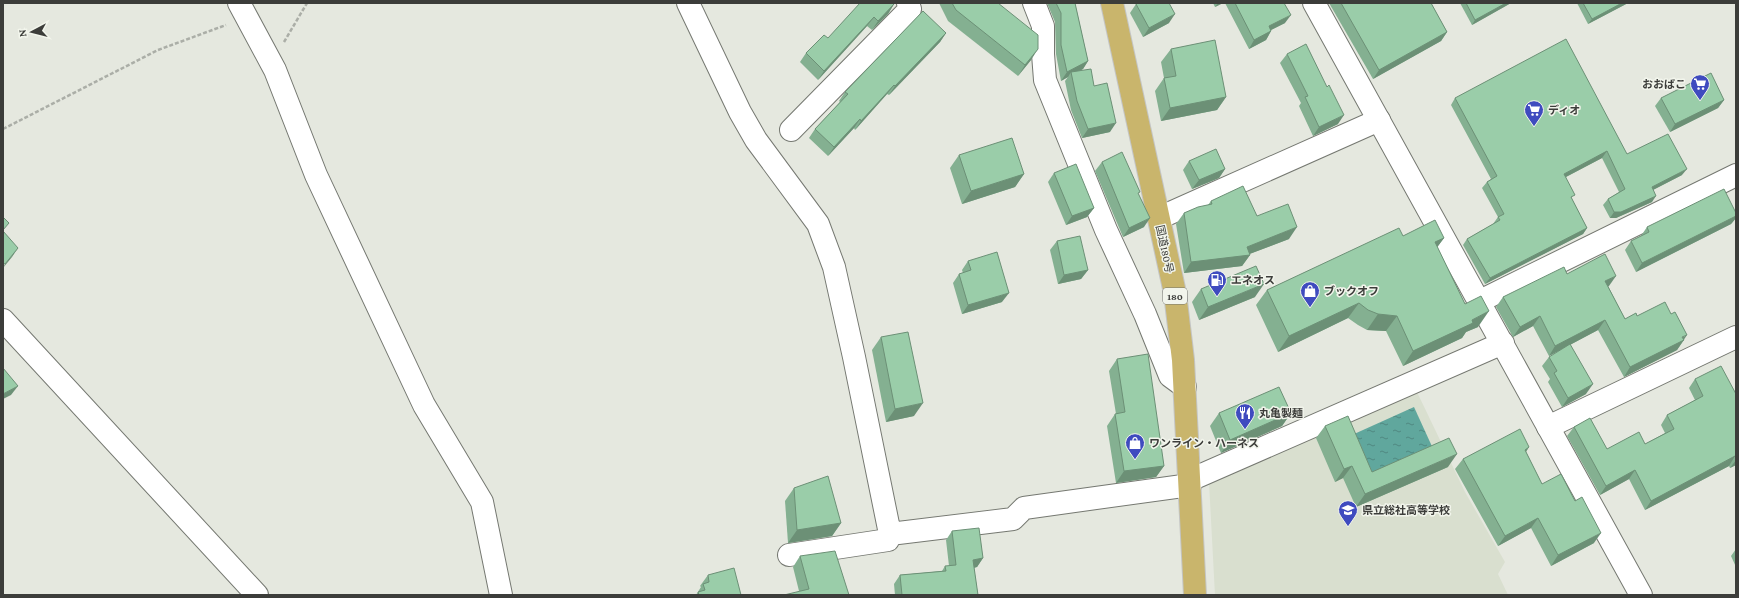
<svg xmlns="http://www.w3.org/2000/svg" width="1739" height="598" viewBox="0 0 1739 598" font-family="'Crimson Pro','Noto Sans JP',serif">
<defs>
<pattern id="water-ripples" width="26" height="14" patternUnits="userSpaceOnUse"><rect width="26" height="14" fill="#60a79d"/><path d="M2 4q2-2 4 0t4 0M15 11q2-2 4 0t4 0" fill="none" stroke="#508981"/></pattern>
</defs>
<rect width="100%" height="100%" fill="#e5e8df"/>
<polygon fill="#d9dfcf" points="1416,390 1465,492 1505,562 1498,574 1508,595 1215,595 1209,482"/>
<polygon fill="url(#water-ripples)" points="1414,407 1435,453 1363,484 1343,439"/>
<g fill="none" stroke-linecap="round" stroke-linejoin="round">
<defs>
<g id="minor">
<polyline points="239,3 275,70 316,175 424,405 482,502 501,595"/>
<polyline points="688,3 740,112 756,140 818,224 834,267 854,357 890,534 1013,519 1024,508 1190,485"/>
<polyline points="1034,3 1043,26 1043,54 1045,80 1106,230 1145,314 1170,376 1185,387"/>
<polyline points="1314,3 1641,595"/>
<polyline points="791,130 910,9 908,3"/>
<polyline points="1159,218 1379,120"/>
<polyline points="1480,301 1736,175"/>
<polyline points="3,320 257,595"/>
<polyline points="1548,427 1736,337"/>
<polyline points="1190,480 1503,343"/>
<polyline points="789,555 888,540 890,534"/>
</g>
<polyline id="highway" points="1112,3 1175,293 1183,360 1195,595"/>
</defs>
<use href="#minor" stroke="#757871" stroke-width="24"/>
<use href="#highway" stroke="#c4c5c4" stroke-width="24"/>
<g stroke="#abaea7" stroke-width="2.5" stroke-dasharray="4 2" stroke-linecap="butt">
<polyline points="284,42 307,3"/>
<polyline points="3,129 158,50 226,25"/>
</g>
<use href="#minor" stroke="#fff" stroke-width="22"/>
<use href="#highway" stroke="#c9b56c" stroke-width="22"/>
</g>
<g fill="#84b091">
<polygon points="939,3 998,3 1031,60 1018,76 948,21"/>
<polygon points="1047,3 1075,3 1088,61 1083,69 1079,71 1094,86 1110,132 1082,138 1071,110 1065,81 1068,77 1061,81 1056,54 1055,22"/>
<polygon points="1213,3 1223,3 1215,7"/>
<polygon points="1225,3 1284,3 1285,23 1271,30 1271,31 1266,40 1249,49"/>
<polygon points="1329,3 1431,3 1447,32 1441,41 1373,79"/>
<polygon points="1460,3 1511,3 1472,25"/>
<polygon points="1577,3 1628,3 1588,24"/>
<polygon points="894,4 888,14 872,30 867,26 818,80 800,62 806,53 828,38"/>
<polygon points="1136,4 1169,23 1143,37 1130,13"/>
<polygon points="946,33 940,42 889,95 887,94 855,130 854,128 828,156 809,138 815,129 840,102 839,101 845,92"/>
<polygon points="1171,49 1226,97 1217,110 1161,121 1155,91 1164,78 1161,62"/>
<polygon points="1287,54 1338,124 1313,136 1299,106 1301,103 1280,63"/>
<polygon points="1455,98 1627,154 1682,175 1653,190 1652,202 1616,218 1610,218 1603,205 1608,199 1619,192 1602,158 1566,177 1572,199 1587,228 1583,234 1485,284 1463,245 1467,239 1493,224 1498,217 1482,188 1487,182 1491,179 1451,105"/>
<polygon points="1661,98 1724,100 1718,108 1670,132 1655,106"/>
<polygon points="959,155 1024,174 1015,187 962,204 950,168"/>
<polygon points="1189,161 1225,169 1219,178 1192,189 1183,170"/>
<polygon points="1102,162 1138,194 1144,227 1123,237 1095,171"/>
<polygon points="1054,173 1094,208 1087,217 1066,225 1048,182"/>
<polygon points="1211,201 1257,216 1289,239 1249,254 1250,255 1242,266 1184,273 1176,224 1184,213 1208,205"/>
<polygon points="1736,213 1736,218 1731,224 1636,272 1625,250 1631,241 1641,236 1647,227"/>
<polygon points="1403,236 1444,238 1437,247 1465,304 1478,327 1466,332 1462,338 1403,366 1386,331 1367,330 1358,325 1348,318 1278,352 1256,305 1267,290"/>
<polygon points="1057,241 1088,270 1081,279 1058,284 1050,250"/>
<polygon points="968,261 1002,302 962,314 953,283 959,274 963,273 962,270"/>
<polygon points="1567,274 1609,286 1608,286 1625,319 1637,316 1684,340 1677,350 1624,377 1598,330 1549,356 1533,326 1513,337 1496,307 1503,297"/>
<polygon points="1201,289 1255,297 1199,320 1192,302"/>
<polygon points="881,337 914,416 886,422 872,350"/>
<polygon points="1549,357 1586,394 1562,407 1548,382 1550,379 1542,366"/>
<polygon points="1117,359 1164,466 1156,477 1116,483 1107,426 1115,414 1116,414 1109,371"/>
<polygon points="1695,379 1736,394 1736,465 1730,468 1729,466 1645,510 1629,479 1600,495 1567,436 1574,427 1607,449 1645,444 1665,433 1661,425 1667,415 1695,400 1689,388"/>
<polygon points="1219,413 1291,413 1282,426 1221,453 1210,426"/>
<polygon points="1325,426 1372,472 1448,467 1356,507 1343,478 1335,482 1316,438"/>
<polygon points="1529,447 1526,452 1542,484 1594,543 1551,566 1531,528 1498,546 1455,469 1463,459"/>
<polygon points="794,488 841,523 832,536 788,543 785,501"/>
<polygon points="952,531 983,558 977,567 974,568 978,595 895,595 894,584 900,575 942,571 945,566 949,566 946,540"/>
<polygon points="1736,549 1736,567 1731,556"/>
<polygon points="800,556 849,595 799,591 793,567"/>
<polygon points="708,575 741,595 696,595 701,587 700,586"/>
</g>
<g fill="#6c9076">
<polygon points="1218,3 1223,3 1215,7"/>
<polygon points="1506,3 1511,3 1472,25 1475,20"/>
<polygon points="1622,3 1628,3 1588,24 1592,19"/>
<polygon points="894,4 888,14 872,30 878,21"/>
<polygon points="1175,14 1169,23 1143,37 1149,28"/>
<polygon points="1291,15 1285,23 1263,34 1269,26"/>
<polygon points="874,17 867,26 818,80 824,71"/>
<polygon points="1271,31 1266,40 1249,49 1254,40"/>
<polygon points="1447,32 1441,41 1373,79 1379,70"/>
<polygon points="946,33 940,42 889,95 895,86"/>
<polygon points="1038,49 1031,60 1018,76 1025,65"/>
<polygon points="1088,61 1083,69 1072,75 1071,72 1068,77 1061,81 1067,72"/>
<polygon points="894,85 887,94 855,130 861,121"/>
<polygon points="1226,97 1217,110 1161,121 1170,108"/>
<polygon points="1724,100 1718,108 1670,132 1675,124"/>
<polygon points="1344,115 1338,124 1313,136 1319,127"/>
<polygon points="860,119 854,128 828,156 834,147"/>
<polygon points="1116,123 1110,132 1082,138 1088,129"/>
<polygon points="1607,151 1602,158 1560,180 1564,174"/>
<polygon points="1225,169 1219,178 1192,189 1199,180"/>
<polygon points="1687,169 1682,175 1647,193 1652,187"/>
<polygon points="1024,174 1015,187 962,204 971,191"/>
<polygon points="1656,196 1652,202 1616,218 1610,218 1614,212"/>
<polygon points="1094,208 1087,217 1066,225 1072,216"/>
<polygon points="1736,216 1736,218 1731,224 1636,272 1642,263"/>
<polygon points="1150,218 1144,227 1123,237 1129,228"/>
<polygon points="1297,227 1289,239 1247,255 1250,255 1242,266 1184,273 1191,262 1247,247"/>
<polygon points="1587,228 1583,234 1485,284 1490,278"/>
<polygon points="1444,238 1433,253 1435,242"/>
<polygon points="18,248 12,257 3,268 5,264"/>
<polygon points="1088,270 1081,279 1058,284 1064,275"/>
<polygon points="1616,276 1609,286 1598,291 1605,281"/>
<polygon points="1264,284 1255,297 1199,320 1208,307"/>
<polygon points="1009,293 1002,302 962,314 968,305"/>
<polygon points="1359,303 1348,318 1278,352 1289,336"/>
<polygon points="1489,311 1478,327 1466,332 1462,338 1403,366 1413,351 1472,320"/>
<polygon points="1378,314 1397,316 1386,331 1367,330"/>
<polygon points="1540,316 1533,326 1513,337 1520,327"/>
<polygon points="1605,320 1598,330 1549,356 1555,346"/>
<polygon points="1687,335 1677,350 1624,377 1630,367"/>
<polygon points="1593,384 1586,394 1562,407 1568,398"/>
<polygon points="18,386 11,395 3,399 3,394"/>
<polygon points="923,403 914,416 886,422 895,409"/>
<polygon points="1291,413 1282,426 1221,453 1230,440"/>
<polygon points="1529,447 1522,457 1525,450"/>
<polygon points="1457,454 1448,467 1356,507 1365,494"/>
<polygon points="1735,456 1729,466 1645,510 1651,501"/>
<polygon points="1736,460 1736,465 1730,468"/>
<polygon points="1164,466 1156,477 1116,483 1124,471"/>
<polygon points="1352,466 1343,478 1335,482 1344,469"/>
<polygon points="1635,470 1629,479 1600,495 1606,486"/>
<polygon points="1538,518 1531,528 1498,546 1505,536"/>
<polygon points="841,523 832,536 788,543 797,530"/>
<polygon points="1601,533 1594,543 1551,566 1558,555"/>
<polygon points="983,558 977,567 967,569 973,560"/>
</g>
<g fill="#9acda9" stroke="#6c9076">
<polygon points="860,3 893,3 894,4 878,21 874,17 824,71 806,53 824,35 828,38"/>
<polygon points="952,3 998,3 1038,35 1038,49 1025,65 956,10"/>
<polygon points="1056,3 1075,3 1088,61 1067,72 1061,45 1061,13"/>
<polygon points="1138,3 1169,3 1175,14 1149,28 1136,4"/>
<polygon points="1235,3 1284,3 1291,15 1269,26 1271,31 1254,40"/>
<polygon points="1341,3 1431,3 1447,32 1379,70"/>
<polygon points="1466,3 1506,3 1475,20"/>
<polygon points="1583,3 1622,3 1592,19"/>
<polygon points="923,11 946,33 895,86 894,85 861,121 860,119 834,147 815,129 848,94 845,92"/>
<polygon points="1566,39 1627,154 1668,134 1687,169 1652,187 1656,196 1621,212 1614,212 1608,199 1625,189 1607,151 1564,174 1575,195 1571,197 1587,228 1490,278 1467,239 1500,220 1498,217 1504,214 1487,182 1497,176 1455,98"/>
<polygon points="1215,40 1226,97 1170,108 1164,78 1176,76 1171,49"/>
<polygon points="1306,44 1327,87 1329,85 1344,115 1319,127 1305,97 1308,96 1287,54"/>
<polygon points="1091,69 1094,86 1107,83 1116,123 1088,129 1077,101 1071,72"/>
<polygon points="1711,73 1724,100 1675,124 1661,98"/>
<polygon points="1012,138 1024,174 971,191 959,155"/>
<polygon points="1216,149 1225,169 1199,180 1189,161"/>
<polygon points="1122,152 1140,192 1138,193 1150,218 1129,228 1102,162"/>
<polygon points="1076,164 1094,208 1072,216 1054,173"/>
<polygon points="1243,186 1257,216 1288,204 1297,227 1247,247 1250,255 1191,262 1184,213 1198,207 1212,204 1211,201"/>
<polygon points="1724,189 1736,213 1736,216 1642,263 1631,241 1649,232 1647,227"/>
<polygon points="3,217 9,223 3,230"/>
<polygon points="1435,220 1444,238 1435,242 1465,304 1481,296 1489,311 1472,320 1473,323 1413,351 1397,316 1378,314 1368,310 1359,303 1289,336 1267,290 1399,228 1403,236"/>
<polygon points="3,231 18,248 5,264 3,263"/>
<polygon points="1080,236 1088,270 1064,275 1057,241"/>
<polygon points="997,252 1009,293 968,305 959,274 971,270 968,261"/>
<polygon points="1605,254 1616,276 1605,281 1625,319 1636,313 1637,316 1665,302 1671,314 1675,312 1687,335 1682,337 1684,340 1630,367 1605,320 1555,346 1540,316 1520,327 1503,297 1564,267 1567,274"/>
<polygon points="1256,266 1264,284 1208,307 1201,289"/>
<polygon points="908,332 923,403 895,409 881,337"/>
<polygon points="1570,344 1593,384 1568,398 1554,373 1557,371 1549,357"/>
<polygon points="1148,354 1164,466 1124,471 1115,414 1125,412 1117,359"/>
<polygon points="1721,366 1736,394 1736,458 1735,456 1651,501 1635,470 1606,486 1574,427 1590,418 1607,449 1639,432 1645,444 1674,429 1667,415 1703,396 1695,379"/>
<polygon points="3,368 18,386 3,394"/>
<polygon points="1279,387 1291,413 1230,440 1219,413"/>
<polygon points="1348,416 1372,472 1449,438 1457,454 1365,494 1352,466 1344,469 1325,426"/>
<polygon points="1520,429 1529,447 1525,450 1542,484 1561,474 1575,501 1582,497 1601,533 1558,555 1538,518 1505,536 1463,459"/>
<polygon points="828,476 841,523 797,530 794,488"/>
<polygon points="979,528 983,558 973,560 978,595 902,595 900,575 946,571 945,566 956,565 952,531"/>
<polygon points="835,551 849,595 784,595 809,589 800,556"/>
<polygon points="734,568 741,595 699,595 698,592 705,590 703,584 709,582 708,575"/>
</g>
<defs>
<symbol id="supermarket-pin" viewBox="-11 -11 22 30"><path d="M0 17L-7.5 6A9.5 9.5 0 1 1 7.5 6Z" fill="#3f4bbf" stroke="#f2f5ec"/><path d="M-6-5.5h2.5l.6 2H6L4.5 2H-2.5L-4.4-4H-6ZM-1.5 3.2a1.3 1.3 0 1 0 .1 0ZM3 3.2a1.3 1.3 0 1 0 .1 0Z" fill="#fff"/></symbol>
<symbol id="fuel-pin" viewBox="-11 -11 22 30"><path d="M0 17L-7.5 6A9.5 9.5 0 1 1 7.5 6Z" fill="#3f4bbf" stroke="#f2f5ec"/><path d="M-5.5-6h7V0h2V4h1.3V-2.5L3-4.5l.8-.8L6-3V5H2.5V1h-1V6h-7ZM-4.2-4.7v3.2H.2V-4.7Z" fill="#fff"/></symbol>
<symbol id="shop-pin" viewBox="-11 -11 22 30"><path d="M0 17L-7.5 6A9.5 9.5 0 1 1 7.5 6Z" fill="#3f4bbf" stroke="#f2f5ec"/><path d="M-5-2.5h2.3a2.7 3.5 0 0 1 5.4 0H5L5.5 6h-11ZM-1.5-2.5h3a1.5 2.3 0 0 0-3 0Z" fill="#fff"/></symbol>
<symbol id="restaurant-pin" viewBox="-11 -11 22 30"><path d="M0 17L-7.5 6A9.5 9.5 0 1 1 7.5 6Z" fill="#3f4bbf" stroke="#f2f5ec"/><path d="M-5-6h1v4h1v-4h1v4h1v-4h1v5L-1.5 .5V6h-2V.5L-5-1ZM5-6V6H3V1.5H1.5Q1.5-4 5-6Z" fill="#fff"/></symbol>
<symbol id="school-pin" viewBox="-11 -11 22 30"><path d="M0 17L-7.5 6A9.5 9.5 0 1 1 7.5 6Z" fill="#3f4bbf" stroke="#f2f5ec"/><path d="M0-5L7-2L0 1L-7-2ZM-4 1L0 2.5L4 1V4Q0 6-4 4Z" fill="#fff"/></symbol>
</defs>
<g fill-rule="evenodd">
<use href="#supermarket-pin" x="1689" y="73" width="22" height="30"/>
<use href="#supermarket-pin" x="1523" y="99" width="22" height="30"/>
<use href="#fuel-pin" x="1206" y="269" width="22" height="30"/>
<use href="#shop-pin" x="1299" y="280" width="22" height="30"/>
<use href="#restaurant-pin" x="1234" y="402" width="22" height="30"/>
<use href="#shop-pin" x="1124" y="432" width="22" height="30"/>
<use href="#school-pin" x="1337" y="499" width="22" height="30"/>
</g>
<g text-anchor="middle" stroke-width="3" stroke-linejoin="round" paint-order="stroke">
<rect fill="#f2f5ec" stroke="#73746f" stroke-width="1" x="1163" y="288" width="24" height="16" rx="3"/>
<g font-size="10" font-weight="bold" fill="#3c3d3a">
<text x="1175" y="300">180</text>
</g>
<g font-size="11" font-weight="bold" fill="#3c3d3a" stroke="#f2f5ec" text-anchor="start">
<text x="1686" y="88" text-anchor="end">おおばこ</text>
<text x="1548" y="114">ディオ</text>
<text x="1231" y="284">エネオス</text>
<text x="1324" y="295">ブックオフ</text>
<text x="1259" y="417">丸亀製麺</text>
<text x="1149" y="447">ワンライン・ハーネス</text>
<text x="1362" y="514">県立総社高等学校</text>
</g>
<g font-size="11" fill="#3c3d3a" stroke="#f2f5ec">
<text transform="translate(1165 249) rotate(78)" y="4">国道180号</text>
</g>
</g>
<rect width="1739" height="598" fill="none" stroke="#3c3d3a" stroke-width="8"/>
<g transform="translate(32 32) rotate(263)" stroke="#f2f5ec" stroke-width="3" paint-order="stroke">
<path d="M0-3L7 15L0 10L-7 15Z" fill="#3c3d3a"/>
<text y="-6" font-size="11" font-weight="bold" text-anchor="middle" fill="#3c3d3a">N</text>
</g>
</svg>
